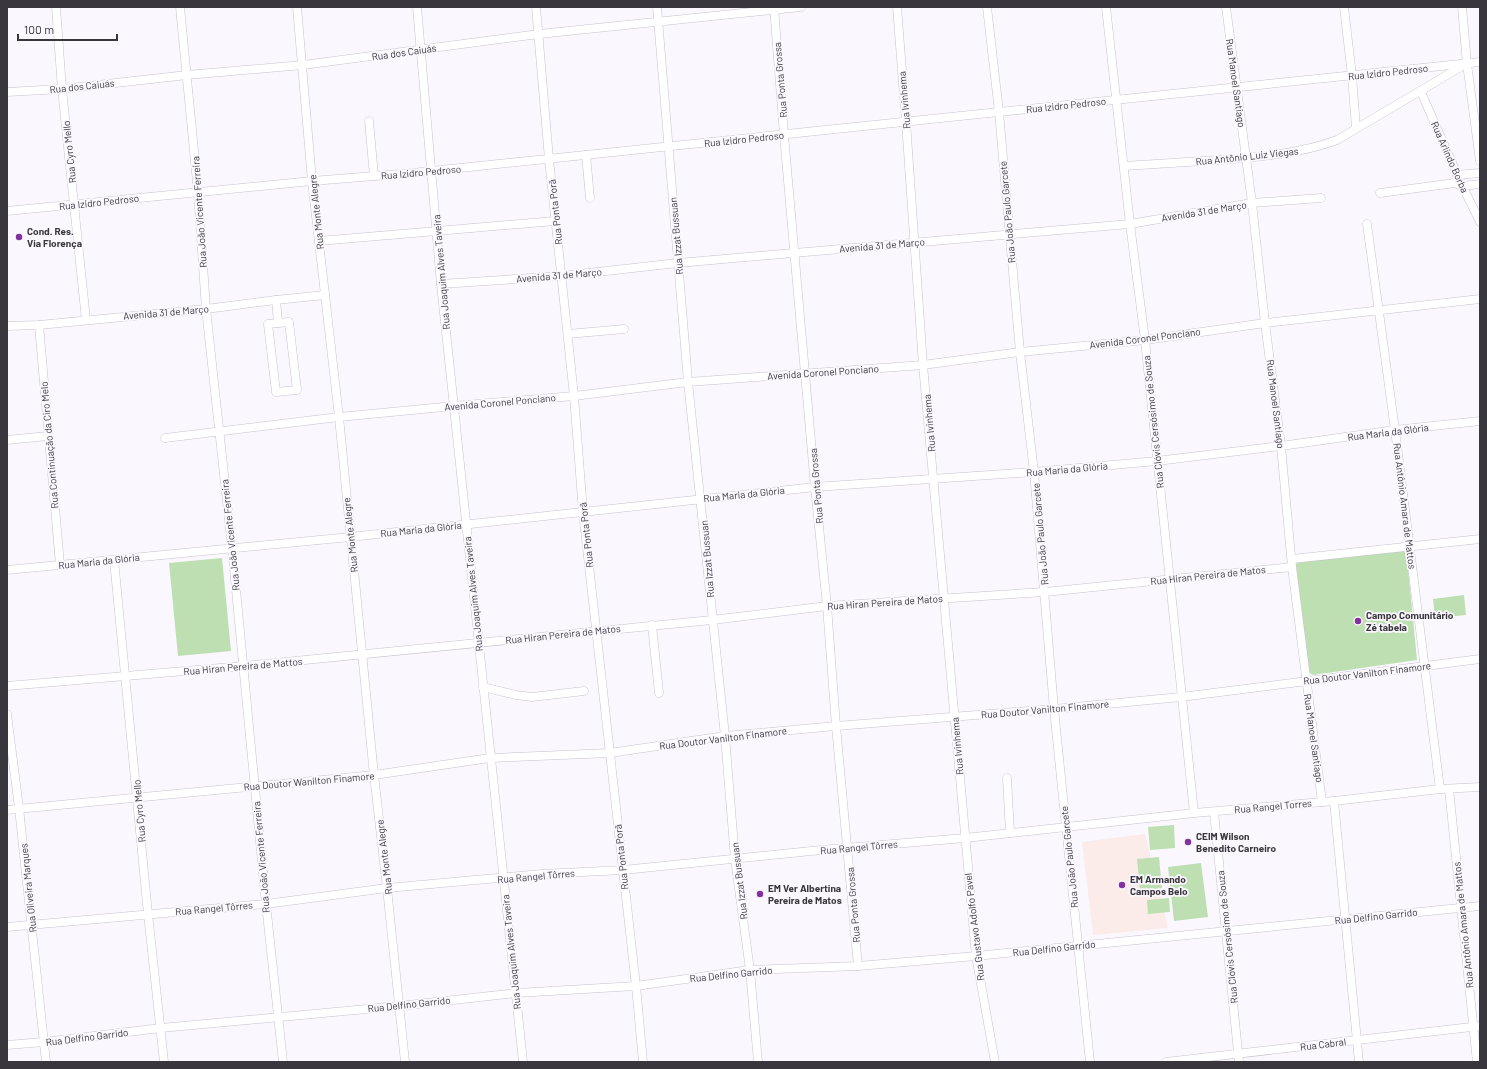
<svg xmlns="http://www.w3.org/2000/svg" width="1487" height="1069" viewBox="0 0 1487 1069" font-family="Barlow,sans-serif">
<rect width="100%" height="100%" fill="#faf8fe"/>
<polygon fill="#fbebe9" points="1145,834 1168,928 1093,935 1082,842"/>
<g fill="#bddfb1">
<polygon points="1403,551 1405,552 1407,558 1417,660 1313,675 1309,672 1296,564 1301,561"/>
<polygon points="222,558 231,651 178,656 169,563"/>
<polygon points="1464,595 1466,615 1435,618 1433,599"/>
<polygon points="1174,825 1175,848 1150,850 1148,827"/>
<polygon points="1159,857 1162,888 1150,891 1140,890 1137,859"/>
<polygon points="1201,863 1208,917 1174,921 1168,867"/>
<polygon points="1169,898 1170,912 1148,914 1147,900"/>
</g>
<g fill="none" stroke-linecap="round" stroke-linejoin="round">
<defs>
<g id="minor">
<polyline points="56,7 62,89 86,320"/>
<polyline points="180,7 198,192 206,309 232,548 266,904 283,1062"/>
<polyline points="297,7 312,181 339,417 374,775 387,888 405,1062"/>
<polyline points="417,7 441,284 523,1062"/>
<polyline points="536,7 549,159 574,396 583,512 636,986 643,1062"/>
<polyline points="657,7 688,382 725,736 735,859 750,970 758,1062"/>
<polyline points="774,7 784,135 815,487 827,606 836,726 858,966"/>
<polyline points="897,7 906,122 923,365 976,956 995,1062"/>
<polyline points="987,7 999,112 1020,352 1034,472 1054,709 1090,1062"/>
<polyline points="1106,7 1130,224 1145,340 1194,813"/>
<polyline points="1226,7 1252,203 1265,323 1281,446 1292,567 1322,802"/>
<polyline points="1344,7 1352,76 1356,128"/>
<polyline points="1462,7 1467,64 1480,161"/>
<polyline points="7,92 62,89 187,75 303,65 539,34 801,7"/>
<polyline points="1421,92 1460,181 1480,222"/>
<polyline points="369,121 374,176"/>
<polyline points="586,155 590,198"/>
<path d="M1124 166C1156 164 1187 162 1219 160 1259 157 1299 154 1337 140L1464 65"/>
<polyline points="1456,180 1457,175 1480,173"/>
<polyline points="1380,193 1455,183 1462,186 1480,184"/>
<polyline points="7,211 312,181 412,173 1480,62"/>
<polyline points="1367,224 1395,430 1440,789"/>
<polyline points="319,241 555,221"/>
<polyline points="441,284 561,276 678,263 1130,224 1252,203 1321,198"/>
<polyline points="276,300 278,323"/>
<polygon points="289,322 297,390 276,392 268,324"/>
<polyline points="39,325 60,565"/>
<polyline points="7,326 39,325 206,309 276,300 325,295"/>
<polyline points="568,334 624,329"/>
<polyline points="165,438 339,417 454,406 574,396 688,382 923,365 1020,352 1145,340 1265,323 1480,299"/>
<polyline points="7,440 48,436"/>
<polyline points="1292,559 1480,539"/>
<polyline points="114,560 148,914 164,1062"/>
<polyline points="7,570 350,537 815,487 1034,472 1157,461 1281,446 1395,430 1480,421"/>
<polyline points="652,625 659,693"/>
<polyline points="7,686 244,666 712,620 827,606 1045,592 1292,567"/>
<polyline points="483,687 516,695 532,697 584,691"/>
<polyline points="7,714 19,808 46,1062"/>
<polyline points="1007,778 1010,833"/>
<polyline points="1449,789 1477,1062"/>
<polyline points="1334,801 1359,1062"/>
<polyline points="7,810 374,775 490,758 610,753 725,736 836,726 1054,709 1181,697 1480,659"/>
<polyline points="1214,812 1239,1062"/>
<polyline points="7,927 266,904 387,888 542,874 623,870 821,850 965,838 1194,813 1334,801 1440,789 1480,787"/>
<polyline points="7,1045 44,1042 161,1028 399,1006 516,993 636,986 750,970 858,966 976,956 1480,906"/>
<polyline points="1166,1062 1480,1026"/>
</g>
</defs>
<use href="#minor" stroke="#c7c1d1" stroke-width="9"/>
<use href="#minor" stroke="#fff" stroke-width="8"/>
</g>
<g fill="#8331a1" stroke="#faf8fe" stroke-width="1.5">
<circle cx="19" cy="237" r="4"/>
<circle cx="1358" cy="621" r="4"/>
<circle cx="1188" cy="842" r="4"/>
<circle cx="1122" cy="885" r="4"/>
<circle cx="760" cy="894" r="4"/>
</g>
<g text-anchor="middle" stroke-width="3.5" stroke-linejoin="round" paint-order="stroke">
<g font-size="10" fill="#39373d" stroke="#faf8fe">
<text transform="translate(404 52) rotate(-8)" y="4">Rua dos Caiuás</text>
<text transform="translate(1388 72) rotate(-6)" y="4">Rua Izidro Pedroso</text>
<text transform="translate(780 80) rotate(-95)" y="4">Rua Ponta Grossa</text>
<text transform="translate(1236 83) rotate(82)" y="4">Rua Manoel Santiago</text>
<text transform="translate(82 86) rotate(-6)" y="4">Rua dos Caiuás</text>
<text transform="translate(904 100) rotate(-95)" y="4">Rua Ivinhema</text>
<text transform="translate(1066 105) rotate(-6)" y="4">Rua Izidro Pedroso</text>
<text transform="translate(744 139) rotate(-6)" y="4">Rua Izidro Pedroso</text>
<text transform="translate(69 152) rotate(-96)" y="4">Rua Cyro Mello</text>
<text transform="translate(1247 156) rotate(-6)" y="4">Rua Antônio Luiz Viegas</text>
<text transform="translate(1450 157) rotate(66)" y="4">Rua Arlíndo Borba</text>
<text transform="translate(421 172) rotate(-5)" y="4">Rua Izidro Pedroso</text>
<text transform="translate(99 202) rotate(-6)" y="4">Rua Izidro Pedroso</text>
<text transform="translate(1204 211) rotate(-9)" y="4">Avenida 31 de Março</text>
<text transform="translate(199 212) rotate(-94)" y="4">Rua João Vicente Ferreira</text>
<text transform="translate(316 212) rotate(-96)" y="4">Rua Monte Alegre</text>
<text transform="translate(555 212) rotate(-96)" y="4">Rua Ponta Porã</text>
<text transform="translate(1007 212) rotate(-95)" y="4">Rua João Paulo Garcete</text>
<text transform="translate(676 236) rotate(-95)" y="4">Rua Izzat Bussuan</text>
<text transform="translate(882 245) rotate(-5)" y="4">Avenida 31 de Março</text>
<text transform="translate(441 272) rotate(-95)" y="4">Rua Joaquim Alves Taveira</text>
<text transform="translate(559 275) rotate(-5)" y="4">Avenida 31 de Março</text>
<text transform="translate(166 312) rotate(-5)" y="4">Avenida 31 de Março</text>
<text transform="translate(1145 338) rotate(-7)" y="4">Avenida Coronel Ponciano</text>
<text transform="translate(823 372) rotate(-4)" y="4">Avenida Coronel Ponciano</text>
<text transform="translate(500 402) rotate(-5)" y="4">Avenida Coronel Ponciano</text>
<text transform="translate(1276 404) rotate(83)" y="4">Rua Manoel Santiago</text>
<text transform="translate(1153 422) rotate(-96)" y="4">Rua Clóvis Cersósimo de Souza</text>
<text transform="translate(929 423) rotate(-95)" y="4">Rua Ivinhema</text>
<text transform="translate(1388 432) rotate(-7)" y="4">Rua Maria da Glória</text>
<text transform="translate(49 445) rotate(-95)" y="4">Rua Continuação da Ciro Melo</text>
<text transform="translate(1067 469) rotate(-5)" y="4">Rua Maria da Glória</text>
<text transform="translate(816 486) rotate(-95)" y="4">Rua Ponta Grossa</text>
<text transform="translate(744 494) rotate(-6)" y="4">Rua Maria da Glória</text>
<text transform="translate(1405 506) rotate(83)" y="4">Rua Antônio Amara de Mattos</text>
<text transform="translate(421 529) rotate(-6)" y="4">Rua Maria da Glória</text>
<text transform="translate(1040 534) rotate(-95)" y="4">Rua João Paulo Garcete</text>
<text transform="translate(230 535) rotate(-96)" y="4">Rua João Vicente Ferreira</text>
<text transform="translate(350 535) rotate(-96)" y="4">Rua Monte Alegre</text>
<text transform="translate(586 535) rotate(-96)" y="4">Rua Ponta Porã</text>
<text transform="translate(707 559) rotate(-95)" y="4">Rua Izzat Bussuan</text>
<text transform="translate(99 561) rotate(-6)" y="4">Rua Maria da Glória</text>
<text transform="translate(1208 575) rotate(-6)" y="4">Rua Hiran Pereira de Matos</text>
<text transform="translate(473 594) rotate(-96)" y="4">Rua Joaquim Alves Taveira</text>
<text transform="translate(885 602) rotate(-4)" y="4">Rua Hiran Pereira de Matos</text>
<text transform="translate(563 634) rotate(-6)" y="4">Rua Hiran Pereira de Matos</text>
<text transform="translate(243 666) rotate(-5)" y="4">Rua Hiran Pereira de Mattos</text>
<text transform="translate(1367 673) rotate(-7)" y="4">Rua Doutor Vanilton Finamore</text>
<text transform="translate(1045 709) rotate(-5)" y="4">Rua Doutor Vanilton Finamore</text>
<text transform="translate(723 738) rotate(-7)" y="4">Rua Doutor Vanilton Finamore</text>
<text transform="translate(1314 738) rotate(82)" y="4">Rua Manoel Santiago</text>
<text transform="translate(957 746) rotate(-95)" y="4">Rua Ivinhema</text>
<text transform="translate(309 781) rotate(-5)" y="4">Rua Doutor Wanilton Finamore</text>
<text transform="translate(1273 806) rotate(-5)" y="4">Rua Rangel Torres</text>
<text transform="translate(139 811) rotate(-95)" y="4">Rua Cyro Mello</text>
<text transform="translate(859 847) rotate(-5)" y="4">Rua Rangel Tôrres</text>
<text transform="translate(261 857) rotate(-95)" y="4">Rua João Vicente Ferreira</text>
<text transform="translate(384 857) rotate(-97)" y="4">Rua Monte Alegre</text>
<text transform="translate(621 857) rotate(-96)" y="4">Rua Ponta Porã</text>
<text transform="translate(1069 857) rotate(-96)" y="4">Rua João Paulo Garcete</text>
<text transform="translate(536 876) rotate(-5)" y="4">Rua Rangel Tôrres</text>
<text transform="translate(739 881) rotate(-97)" y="4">Rua Izzat Bussuan</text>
<text transform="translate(28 888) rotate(-96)" y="4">Rua Oliveira Marques</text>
<text transform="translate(853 905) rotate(-95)" y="4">Rua Ponta Grossa</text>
<text transform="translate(214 908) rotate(-5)" y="4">Rua Rangel Tôrres</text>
<text transform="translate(1376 916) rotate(-6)" y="4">Rua Delfino Garrido</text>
<text transform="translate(1463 925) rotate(-96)" y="4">Rua Antônio Amara de Mattos</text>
<text transform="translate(974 927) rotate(-97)" y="4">Rua Gustavo Adolfo Pavel</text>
<text transform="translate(1227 937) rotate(-96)" y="4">Rua Clóvis Cersósimo de Souza</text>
<text transform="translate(1054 948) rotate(-6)" y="4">Rua Delfino Garrido</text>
<text transform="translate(511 952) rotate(-96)" y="4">Rua Joaquim Alves Taveira</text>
<text transform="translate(731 974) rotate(-6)" y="4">Rua Delfino Garrido</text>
<text transform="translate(409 1004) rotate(-6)" y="4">Rua Delfino Garrido</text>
<text transform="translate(87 1037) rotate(-7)" y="4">Rua Delfino Garrido</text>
<text transform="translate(1323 1044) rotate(-7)" y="4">Rua Cabral</text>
</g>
<g font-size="10" font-weight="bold" fill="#39373d" stroke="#faf8fe" text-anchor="start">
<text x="27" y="235">Cond. Res.<tspan x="27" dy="12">Via Florença</tspan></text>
<text x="1366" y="619">Campo Comunitário<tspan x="1366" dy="12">Zé tabela</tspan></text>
<text x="1196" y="840">CEIM Wilson<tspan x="1196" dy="12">Benedito Carneiro</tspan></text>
<text x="1130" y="883">EM Armando<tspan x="1130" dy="12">Campos Belo</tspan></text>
<text x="768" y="892">EM Ver Albertina<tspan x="768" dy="12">Pereira de Matos</tspan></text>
</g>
</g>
<rect width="1487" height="1069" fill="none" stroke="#39373d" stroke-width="16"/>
<path d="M18 34v6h99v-6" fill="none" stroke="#39373d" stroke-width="2"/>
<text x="24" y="34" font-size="12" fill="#39373d" stroke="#faf8fe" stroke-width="3" paint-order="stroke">100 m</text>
</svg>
